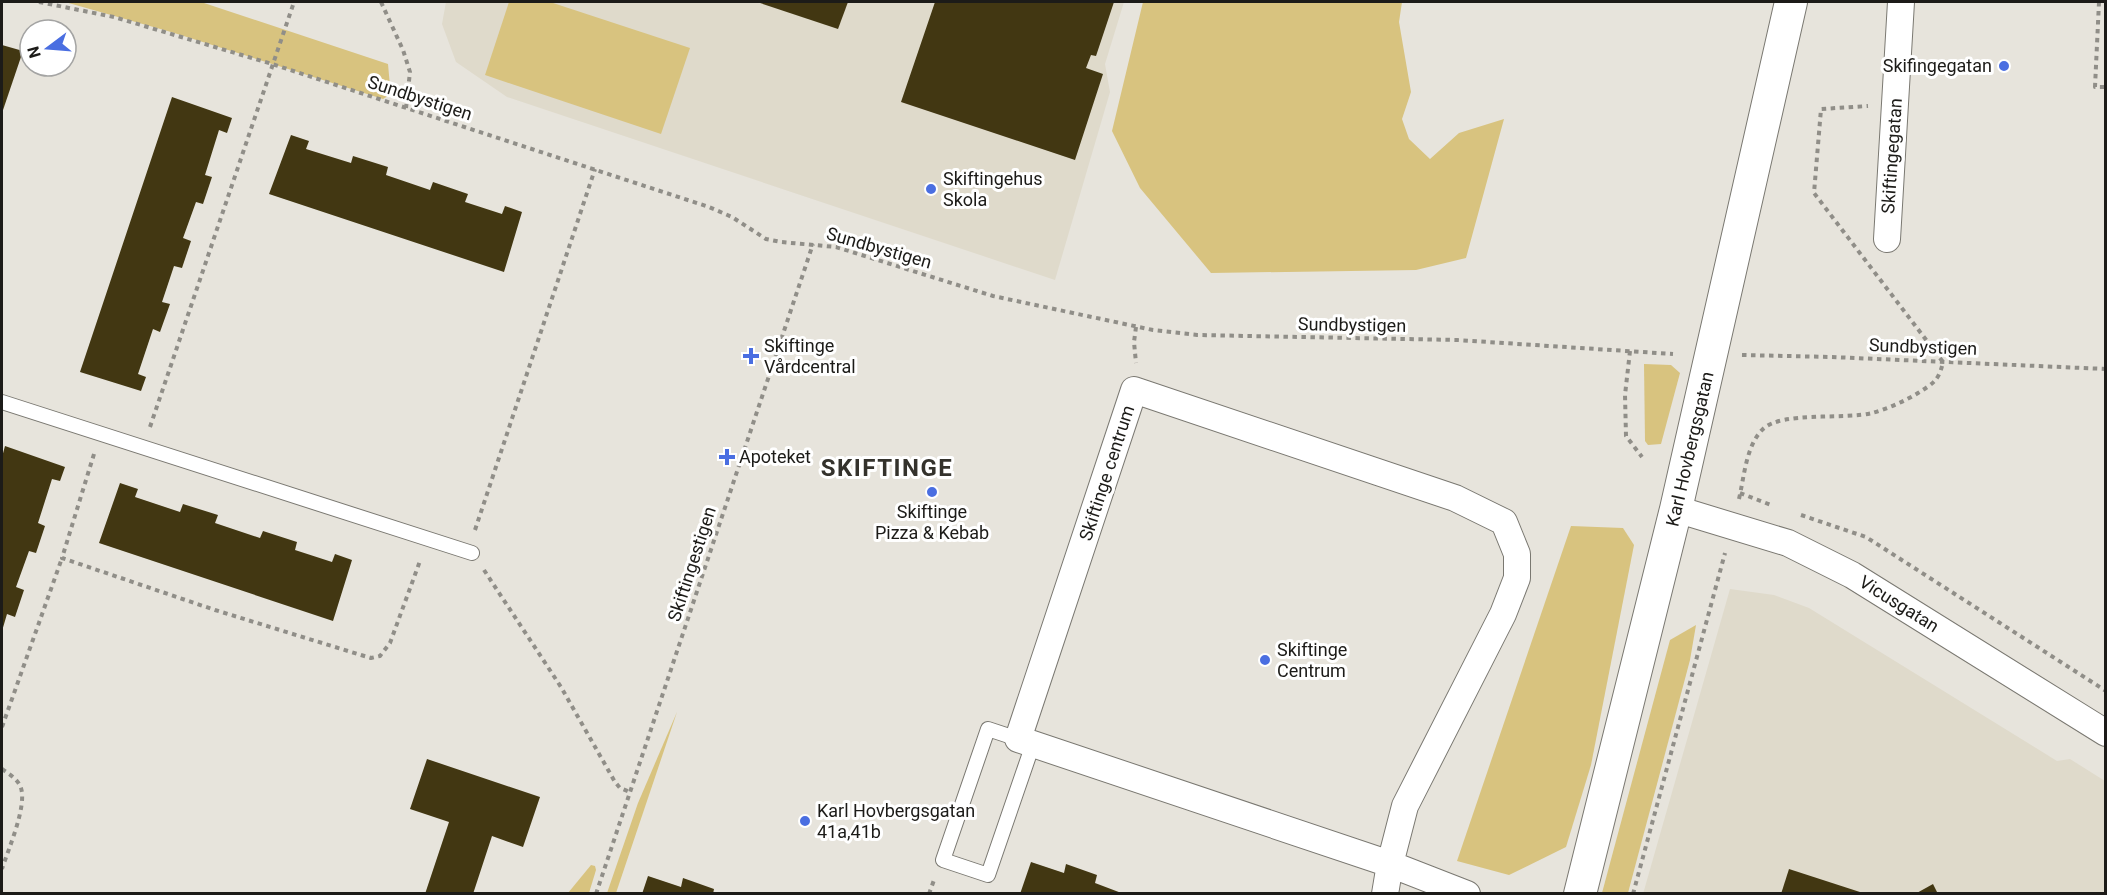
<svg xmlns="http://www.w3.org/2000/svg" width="2107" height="895" viewBox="0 0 2107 895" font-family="Roboto,sans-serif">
<rect width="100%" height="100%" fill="#e7e4dc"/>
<g fill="#dfdacb">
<polygon points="446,2 1124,2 1105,64 1110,92 1055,280 507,97 456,62 442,24"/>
<polygon points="1730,589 1774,595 1809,608 2057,761 2070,759 2105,781 2105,893 1643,894"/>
</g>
<g fill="#d8c37f">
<polygon points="65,2 201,2 388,64 390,86 388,96 383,99 171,32"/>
<polygon points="509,2 550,2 690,48 661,134 485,75"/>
<polygon points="1143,2 1402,2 1399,22 1411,92 1402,119 1409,139 1430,159 1459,133 1504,119 1466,258 1416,270 1211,273 1140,188 1112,131"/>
<polygon points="1644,364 1671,365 1680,373 1661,444 1648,445 1645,441"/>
<polygon points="1571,526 1623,528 1634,545 1591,765 1566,847 1509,875 1457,861"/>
<polygon points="1696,625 1690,660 1628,893 1602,893 1670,640"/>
<polygon points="677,712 616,893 607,893 638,803"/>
<polygon points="591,865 595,866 596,870 589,893 568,893"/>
</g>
<g fill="#423712">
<polygon points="757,2 848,2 838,29"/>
<polygon points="935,2 1114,2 1096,56 1091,55 1086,68 1103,74 1075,160 901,102"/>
<polygon points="2,45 23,51 2,113"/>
<polygon points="172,97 232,118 227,133 219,130 205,175 212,177 203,204 196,202 183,238 191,241 182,268 174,266 162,302 170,304 160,332 153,329 138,374 146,377 141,391 80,372"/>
<polygon points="291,135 309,141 306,149 351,163 353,156 388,167 386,175 430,190 433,182 468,194 465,202 502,214 505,206 522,212 504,272 269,194"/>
<polygon points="5,446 65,467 60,481 52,479 38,523 45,526 36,553 29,551 16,587 24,590 15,617 7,614 2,631 2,457"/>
<polygon points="120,483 138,489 135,497 180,512 183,504 218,515 215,523 260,538 263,531 297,542 295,550 332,562 335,554 352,560 333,621 99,543"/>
<polygon points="427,759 540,797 523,847 492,836 473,894 425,894 449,822 410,809"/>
<polygon points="1031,862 1064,873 1066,864 1097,875 1095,883 1124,894 1020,894"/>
<polygon points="1789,869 1863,893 1863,894 1781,894"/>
<polygon points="648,876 681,887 683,878 714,889 713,894 642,894"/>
<polygon points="1933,884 1938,894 1915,894"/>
</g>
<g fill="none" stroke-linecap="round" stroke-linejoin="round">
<defs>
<g id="service">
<polyline points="2,402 472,553"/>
<polyline points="1018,739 988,729 943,860 988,875 1033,744"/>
</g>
<g id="minor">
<polyline points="1887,239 1901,2"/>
<polyline points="1676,509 1788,543 1852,575 2106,733"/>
<polyline points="1385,894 1390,864 1405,806 1503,614 1517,578 1517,554 1504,522 1455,498 1134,390 1018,739 1390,864 1467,894"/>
</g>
<polyline id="tertiary" points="1580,894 1676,509 1791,2"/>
</defs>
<use href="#service" stroke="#7a7871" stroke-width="16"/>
<use href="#minor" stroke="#7a7871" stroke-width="28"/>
<use href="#tertiary" stroke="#7a7871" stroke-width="34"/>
<g stroke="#908e88" stroke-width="4" stroke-dasharray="4.5 4.5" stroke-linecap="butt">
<polyline points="39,2 114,17 272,64 709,207 732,217 766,239 781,242 836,247 993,296 1153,330 1197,335 1457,340 1673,354"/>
<polyline points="381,2 403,50 410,72 406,108"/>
<polyline points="2099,2 2095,87 2106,87"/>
<polyline points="1136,327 1134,342 1136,363"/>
<polyline points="1630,351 1625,395 1626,436 1642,457"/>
<polyline points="1742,355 1832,357 2106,369"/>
<polyline points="150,427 294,2"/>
<polyline points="94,454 62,558 215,610 361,655 371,658 380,656 390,643 420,561"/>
<polyline points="1740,493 1771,505"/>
<path d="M1739 499C1744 478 1746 445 1763 429 1782 411 1844 420 1872 413 1887 409 1905 401 1918 393 1934 383 1939 380 1943 362L1814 193 1821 109 1868 106"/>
<polyline points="1801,515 1866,537 2106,691"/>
<polyline points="475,530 595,169"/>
<polyline points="484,570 561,687 615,782 620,788 630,792"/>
<polyline points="2,727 62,558"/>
<path d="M2 769C9 774 18 779 21 788 27 807 8 850 2 869"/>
<polyline points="596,894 813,244"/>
<polyline points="929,894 934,880"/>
<polyline points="1633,894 1725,553"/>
</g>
<use href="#service" stroke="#fff" stroke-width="14"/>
<use href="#minor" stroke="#fff" stroke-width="26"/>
<use href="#tertiary" stroke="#fff" stroke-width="32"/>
</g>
<g fill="#4a6ee1" stroke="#fff" stroke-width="2">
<circle cx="2004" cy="66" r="6"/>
<circle cx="931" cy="189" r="6"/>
<path d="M748 347h6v6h6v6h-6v6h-6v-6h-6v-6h6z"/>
<path d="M724 448h6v6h6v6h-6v6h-6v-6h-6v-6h6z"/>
<circle cx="932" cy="492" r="6"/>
<circle cx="1265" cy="660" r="6"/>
<circle cx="805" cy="821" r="6"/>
</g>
<g text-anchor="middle" stroke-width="6" stroke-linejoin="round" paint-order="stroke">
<g font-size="18" fill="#1c1b18" stroke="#fff" text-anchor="start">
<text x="1992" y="72" text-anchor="end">Skifingegatan</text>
<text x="943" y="185">Skiftingehus<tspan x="943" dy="21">Skola</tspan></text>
<text x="764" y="352">Skiftinge<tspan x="764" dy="21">Vårdcentral</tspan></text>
<text x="739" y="463">Apoteket</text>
<text x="932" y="518" text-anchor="middle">Skiftinge<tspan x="932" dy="21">Pizza &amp; Kebab</tspan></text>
<text x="1277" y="656">Skiftinge<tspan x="1277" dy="21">Centrum</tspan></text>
<text x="817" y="817">Karl Hovbergsgatan<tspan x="817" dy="21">41a,41b</tspan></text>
</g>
<g font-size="18" fill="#1c1b18" stroke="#fff">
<text transform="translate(420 98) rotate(18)" y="6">Sundbystigen</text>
<text transform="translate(1892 156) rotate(-86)" y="6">Skiftingegatan</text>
<text transform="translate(879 248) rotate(16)" y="6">Sundbystigen</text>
<text transform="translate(1352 325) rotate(1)" y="6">Sundbystigen</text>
<text transform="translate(1923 347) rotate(2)" y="6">Sundbystigen</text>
<text transform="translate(1690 449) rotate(-77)" y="6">Karl Hovbergsgatan</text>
<text transform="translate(1107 473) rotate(-72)" y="6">Skiftinge centrum</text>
<text transform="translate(692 564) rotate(-72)" y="6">Skiftingestigen</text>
<text transform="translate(1899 604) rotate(32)" y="6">Vicusgatan</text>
</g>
<g font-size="24" font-weight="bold" letter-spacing="1.5" fill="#34322c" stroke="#fff">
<text x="887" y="476">SKIFTINGE</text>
</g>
</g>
<rect width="2107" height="895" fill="none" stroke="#1c1b18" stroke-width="6"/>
<g transform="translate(48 48) rotate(254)"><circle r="28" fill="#ffffff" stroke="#a4a4a3" stroke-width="1.5"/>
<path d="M0-4.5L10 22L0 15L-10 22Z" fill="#4a6ee1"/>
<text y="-9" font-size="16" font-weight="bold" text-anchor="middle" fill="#1c1b18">N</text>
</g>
</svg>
